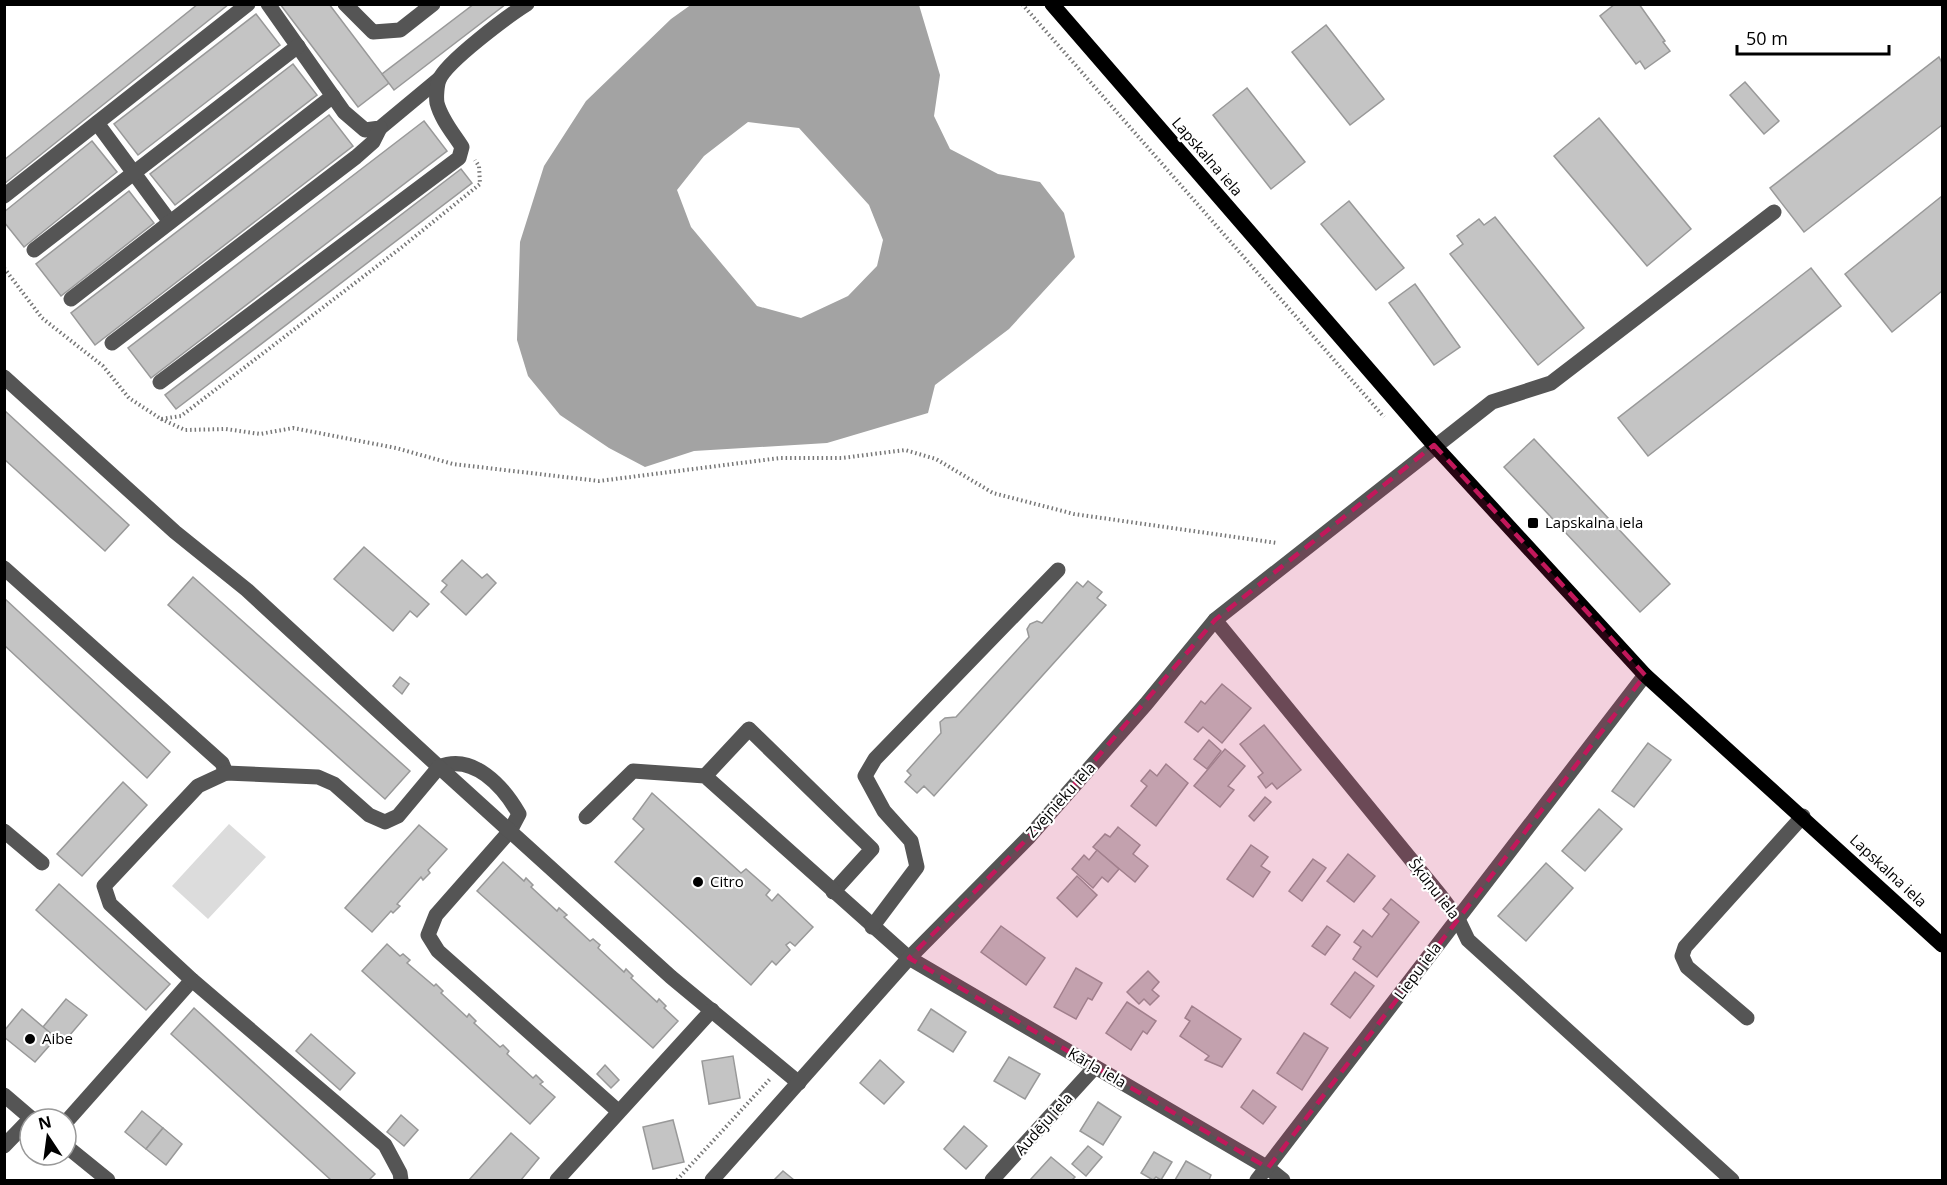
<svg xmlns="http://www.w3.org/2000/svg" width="1947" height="1185" viewBox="0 0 1947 1185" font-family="'Open Sans',sans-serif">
<rect width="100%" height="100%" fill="#fff"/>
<polygon fill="#dcdcdc" points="229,824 266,857 208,919 172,886"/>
<path fill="#a3a3a3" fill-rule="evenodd" d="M692 4 919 5 940 75 934 116 950 149 998 174 1040 182 1064 213 1075 257 1009 329 935 385 928 413 827 443 694 451 645 467 609 448 560 415 528 376 517 340 520 242 544 166 586 101 671 19ZM748 122 799 128 869 205 883 240 877 266 848 296 801 318 757 306 691 227 677 190 704 156Z"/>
<g fill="#c4c4c4" stroke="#999" stroke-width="1.5">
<polygon points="198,4 229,4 4,184 4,160"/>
<polygon points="280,4 329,4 389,83 358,107"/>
<polygon points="474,4 506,4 394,90 382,74"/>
<polygon points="1615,4 1639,4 1665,41 1663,42 1670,51 1645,69 1640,61 1636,64 1600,16"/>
<polygon points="256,14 280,45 138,155 114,124"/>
<polygon points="1326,25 1384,99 1350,125 1292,52"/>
<polygon points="1939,57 1942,63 1942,125 1804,232 1770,188"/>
<polygon points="293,64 317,95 175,205 150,174"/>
<polygon points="1745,82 1779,121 1764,134 1730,95"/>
<polygon points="1247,88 1305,162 1271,189 1213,115"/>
<polygon points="329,115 353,146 95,345 71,313"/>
<polygon points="1599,118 1691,229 1647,266 1554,156"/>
<polygon points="424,121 447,151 151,378 128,348"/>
<polygon points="92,141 117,172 24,247 4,222 4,212"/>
<polygon points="461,169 472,183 176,409 165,395"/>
<polygon points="129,191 154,223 61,296 36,264"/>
<polygon points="1942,196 1942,291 1892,332 1845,274"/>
<polygon points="1349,201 1404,268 1376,290 1321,224"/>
<polygon points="1495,217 1584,328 1538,365 1450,254 1463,244 1457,236 1479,219 1484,225"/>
<polygon points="1811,268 1841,306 1648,456 1618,418"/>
<polygon points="1415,284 1460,347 1434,365 1389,303"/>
<polygon points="4,410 129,525 105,551 4,459"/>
<polygon points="1534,439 1670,584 1640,612 1504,467"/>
<polygon points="364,547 429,604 417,617 410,611 393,631 334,579"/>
<polygon points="462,560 482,578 487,574 496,583 466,615 441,592 447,585 442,581"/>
<polygon points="193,577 410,771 385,799 168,605"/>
<polygon points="1088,581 1102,592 1097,598 1106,605 934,796 924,786 917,793 905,782 911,775 907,771 941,733 940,722 945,718 956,717 1029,637 1027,629 1030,624 1037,621 1042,623 1077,582 1083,587"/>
<polygon points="4,598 170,752 147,778 4,645"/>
<polygon points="400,677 409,684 402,694 393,686"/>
<polygon points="1222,684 1251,708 1222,743 1203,727 1198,732 1185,722 1201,701 1205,704"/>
<polygon points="1264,725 1301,770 1277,789 1272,783 1266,788 1258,777 1263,773 1240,744"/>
<polygon points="1209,740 1221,751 1207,769 1194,759"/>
<polygon points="1648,743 1671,760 1634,807 1612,791"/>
<polygon points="1225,749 1245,766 1228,786 1234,790 1220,807 1194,786"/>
<polygon points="1166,764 1188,783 1156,826 1131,806 1147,786 1141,781 1150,770 1157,776"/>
<polygon points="123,782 147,805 82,876 57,854"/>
<polygon points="652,793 741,873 746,869 770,890 766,895 772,901 778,894 813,927 795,946 790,942 786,945 790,950 776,965 772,961 751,985 615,862 644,829 633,819"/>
<polygon points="1265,797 1271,802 1254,821 1249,816"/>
<polygon points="1599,809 1622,829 1585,871 1562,851"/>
<polygon points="419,825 447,849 428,870 430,873 423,880 421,877 397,904 400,906 393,913 391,911 372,932 345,908"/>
<polygon points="1118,827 1140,845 1133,854 1148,866 1135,882 1093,847 1105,834 1110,837"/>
<polygon points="1251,845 1268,857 1261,866 1270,872 1253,897 1227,879"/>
<polygon points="1097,850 1119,869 1108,882 1102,877 1093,888 1072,869 1084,855 1089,860"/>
<polygon points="1348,854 1375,876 1354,902 1327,881"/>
<polygon points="1313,859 1326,868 1302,901 1289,891"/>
<polygon points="503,862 524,881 526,878 533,885 531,887 557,911 559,908 567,915 564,917 590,941 593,939 600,945 598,948 624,972 626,969 633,976 631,978 657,1002 659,999 666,1006 664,1008 678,1021 653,1048 477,891"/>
<polygon points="1546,863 1573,888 1526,941 1498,916"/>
<polygon points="1077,876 1097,895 1077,917 1057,898"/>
<polygon points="59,884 170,984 146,1010 36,910"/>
<polygon points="1391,899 1419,922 1377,977 1353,959 1361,947 1354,942 1363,930 1372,937 1389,914 1383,909"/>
<polygon points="1001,926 1045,958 1026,985 981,952"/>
<polygon points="1327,926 1340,935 1325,955 1312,946"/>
<polygon points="387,944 400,956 403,954 410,960 407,963 434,986 436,984 443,991 441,993 467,1017 469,1014 476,1021 474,1023 500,1047 503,1045 509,1051 507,1054 533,1078 536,1075 543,1082 540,1084 555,1097 530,1124 362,971"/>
<polygon points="1076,968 1102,983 1092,1000 1088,998 1076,1019 1054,1007"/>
<polygon points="1148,971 1159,982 1152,990 1159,996 1150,1005 1144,999 1139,1004 1127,992"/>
<polygon points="1355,972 1374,986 1350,1018 1331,1004"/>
<polygon points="66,999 87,1015 63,1043 43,1027"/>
<polygon points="1127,1002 1156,1021 1147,1034 1143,1031 1131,1050 1106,1033"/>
<polygon points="1192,1006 1241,1039 1222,1067 1205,1060 1209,1056 1180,1036 1190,1021 1185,1018"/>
<polygon points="194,1008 375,1174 369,1180 331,1180 171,1034"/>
<polygon points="22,1009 56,1038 35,1062 4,1037 4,1031"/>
<polygon points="931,1009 966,1032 953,1052 918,1030"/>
<polygon points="1304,1033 1328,1048 1302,1090 1277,1073"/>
<polygon points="311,1034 355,1073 340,1090 296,1051"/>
<polygon points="733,1056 740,1098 709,1104 702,1061"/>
<polygon points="1009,1057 1040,1074 1025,1099 994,1081"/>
<polygon points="880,1060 904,1082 884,1104 860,1083"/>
<polygon points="605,1065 619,1080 611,1088 597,1074"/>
<polygon points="1253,1090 1276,1107 1263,1124 1241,1107"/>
<polygon points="1098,1102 1121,1117 1103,1145 1080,1131"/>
<polygon points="142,1111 163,1128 146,1149 125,1132"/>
<polygon points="401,1115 418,1130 404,1146 387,1132"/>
<polygon points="673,1120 684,1162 653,1169 643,1127"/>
<polygon points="964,1126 987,1146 966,1169 944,1149"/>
<polygon points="163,1128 182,1144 166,1165 146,1149"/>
<polygon points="511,1133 539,1158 521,1180 469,1180"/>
<polygon points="1088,1146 1102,1157 1086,1176 1072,1164"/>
<polygon points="1154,1152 1172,1162 1161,1180 1156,1177 1153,1180 1141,1173"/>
<polygon points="1051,1157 1075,1177 1072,1180 1030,1180"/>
<polygon points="1186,1161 1211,1175 1209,1180 1175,1180"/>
<polygon points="783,1171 794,1180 774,1180"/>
</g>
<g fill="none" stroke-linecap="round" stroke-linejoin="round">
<g stroke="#777" stroke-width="4" stroke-dasharray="1.5 3" stroke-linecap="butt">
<polyline points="1022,4 1384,417"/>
<polyline points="4,268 42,318 103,366 129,398 161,419 181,416 402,247 480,184 479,166 475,160"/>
<polyline points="161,419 185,430 226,429 260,434 293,428 396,448 453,464 599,481 780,458 842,458 905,450 936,459 993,493 1074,514 1277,543"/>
<polyline points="677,1180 770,1079"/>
</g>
<g stroke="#555" stroke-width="15">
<polyline points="268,4 344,112 365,130 380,128 439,79"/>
<polyline points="345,4 373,32 400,30 433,4"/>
<polyline points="97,123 170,222"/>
<polyline points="4,196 248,4"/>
<polyline points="34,250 298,46"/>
<polyline points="71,299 333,96"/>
<polyline points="112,343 356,157 373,142 380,128"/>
<path d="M4 377 175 532 247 590 439 767C473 753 503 786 519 814L510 831 436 915 428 935 438 951 618 1111"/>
<path d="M160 382 459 158 462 147C453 133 441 119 437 103 436 97 437 85 439 80 446 62 508 16 527 4"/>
<polyline points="4,568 222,763 226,773"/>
<polyline points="1215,620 1440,895 1458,919 1468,940 1732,1180"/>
<polyline points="705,776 749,729 872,849 833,892"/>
<polyline points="586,817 633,771 705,776 909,958 1268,1168 1283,1180"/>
<polyline points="4,831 42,863"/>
<polyline points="872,927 917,867 911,841 884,811 865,776 875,759 1058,570"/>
<polyline points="1747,1018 1687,967 1682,956 1685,947 1803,816"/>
<polyline points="4,1095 32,1119"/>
<polyline points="66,1122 192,980"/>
<polyline points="4,1146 31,1118"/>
<polyline points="66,1146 108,1180"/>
<polyline points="401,1180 400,1173 385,1145 192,980 110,904 104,886 198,786 226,773 318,777 334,784 369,815 385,822 398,816 439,767 671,977 799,1083"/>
<polyline points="557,1180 712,1010"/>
<polyline points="712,1180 909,958 1028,838 1146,704 1215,620 1492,402 1551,383 1774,212"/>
<polyline points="992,1180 1095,1067"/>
<polyline points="1257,1180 1645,675"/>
</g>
<polyline stroke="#000" stroke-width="15" points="1052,4 1434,445 1645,675 1942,945"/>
</g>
<path fill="#c2185b" fill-opacity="0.2" stroke="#c2185b" stroke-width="4.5" stroke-dasharray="12 8" stroke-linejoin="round" d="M1434 445 1645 675 1268 1168 909 958 1028 838 1215 620Z"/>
<g fill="#000" stroke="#fff" stroke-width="2">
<rect x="1527" y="517" width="12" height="12" rx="3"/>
<circle cx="698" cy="882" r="6"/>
<circle cx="30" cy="1039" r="6"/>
</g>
<g text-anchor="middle" stroke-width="4.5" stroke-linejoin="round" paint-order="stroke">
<g font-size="15" fill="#000" stroke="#fff">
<text transform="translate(1207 157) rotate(49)" y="5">Lapskalna iela</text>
<text transform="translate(1061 800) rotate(-48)" y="5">Zvejnieku iela</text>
<text transform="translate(1888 871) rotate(43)" y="5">Lapskalna iela</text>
<text transform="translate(1434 889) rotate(52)" y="5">Šķūņu iela</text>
<text transform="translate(1418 971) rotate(-53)" y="5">Liepu iela</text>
<text transform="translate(1097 1068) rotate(30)" y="5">Kārļa iela</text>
<text transform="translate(1044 1124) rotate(-48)" y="5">Audēju iela</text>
</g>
<g font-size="15" fill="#000" stroke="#fff" text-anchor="start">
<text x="1545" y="528">Lapskalna iela</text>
<text x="710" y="887">Citro</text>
<text x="42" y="1044">Aibe</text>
</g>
</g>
<rect width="1947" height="1185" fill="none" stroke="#000000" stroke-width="12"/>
<g transform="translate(48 1137) rotate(347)"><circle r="28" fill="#ffffff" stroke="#999999" stroke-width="1.5"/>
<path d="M0-4.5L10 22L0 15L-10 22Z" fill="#000000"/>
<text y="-9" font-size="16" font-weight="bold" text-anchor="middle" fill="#000000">N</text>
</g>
<path d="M1737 45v9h152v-9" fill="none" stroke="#000000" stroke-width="3"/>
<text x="1746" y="45" font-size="18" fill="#000000" stroke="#ffffff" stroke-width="4.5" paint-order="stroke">50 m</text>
</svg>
